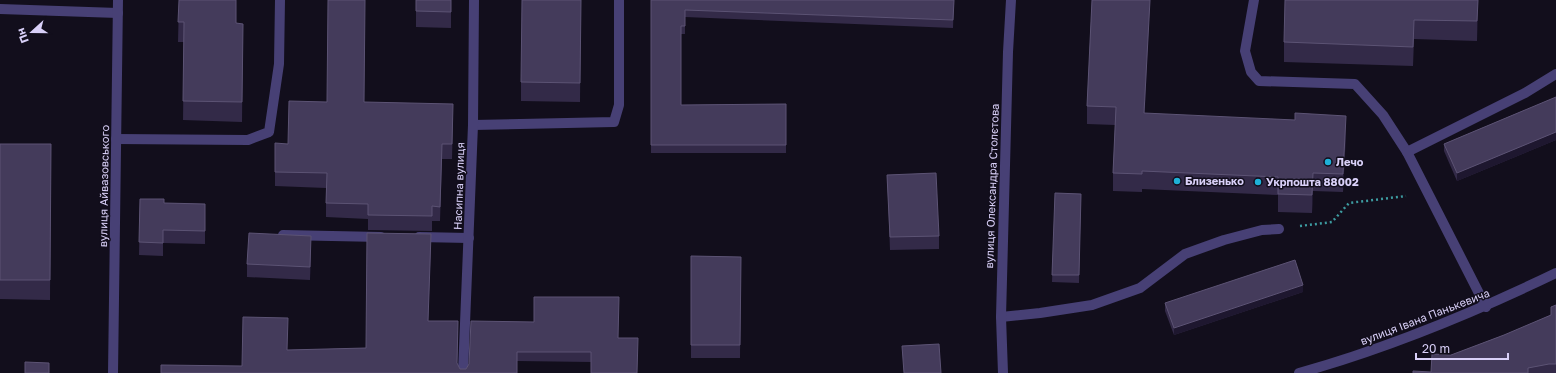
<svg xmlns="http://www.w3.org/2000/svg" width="1556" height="373" viewBox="0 0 1556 373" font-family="'Golos Text',sans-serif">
<rect width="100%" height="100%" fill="#120e1c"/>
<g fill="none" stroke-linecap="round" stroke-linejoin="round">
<polyline stroke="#3d9ba0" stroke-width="2.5" stroke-dasharray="2 3" stroke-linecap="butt" points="1300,226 1332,222 1349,203 1406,196"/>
<g stroke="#474075" stroke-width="10">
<polyline points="1254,0 1245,51 1251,72 1259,81 1355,84 1383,115 1407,152"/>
<polyline points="0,9 118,13"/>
<polyline points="473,125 614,122 619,105 619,0"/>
<polyline points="116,139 248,140 269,132 279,64 280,0"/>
<polyline points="283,235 381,237"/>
<polyline points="419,237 469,238"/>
<polyline points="1486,307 1407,152 1525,93 1556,74"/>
<polyline points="1001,317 1040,313 1092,305 1140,288 1185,254 1224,240 1262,230 1279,229"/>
<polyline points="113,373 118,0"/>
<polyline points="463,373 473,125 474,0"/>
<polyline points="1003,373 1001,317 1008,52 1011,0"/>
<path d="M1299 373C1388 348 1473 313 1556 273"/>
</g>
</g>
<g fill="#332a48">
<polygon points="179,0 236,0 236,23 243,24 242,122 183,120 184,42 178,42"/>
<polygon points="416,0 451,0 451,28 416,27"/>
<polygon points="581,0 580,102 521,101 521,82"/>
<polygon points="651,0 954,0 953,28 685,17 685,34 681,34 681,105 786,104 786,153 651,153"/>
<polygon points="1092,0 1145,113 1346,134 1343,192 1313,191 1312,213 1278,212 1278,195 1142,189 1142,192 1113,191 1113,173 1115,125 1087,124 1087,106"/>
<polygon points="1478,0 1477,41 1414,39 1413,66 1284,62 1284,42"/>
<polygon points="1556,97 1556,140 1457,181 1444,151 1444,144"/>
<polygon points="327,102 364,102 453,118 452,159 442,159 440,221 432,221 432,231 368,230 368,219 326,217 326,188 275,186 275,172 288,144"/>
<polygon points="0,144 51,144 50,300 0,299"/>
<polygon points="887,175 939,236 939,249 890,250"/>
<polygon points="1055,193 1081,194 1079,283 1052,282"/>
<polygon points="140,199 164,203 205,204 205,244 163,243 163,256 139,255"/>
<polygon points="431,244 428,321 458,331 457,364 460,369 466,369 534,322 619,297 591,362 517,361 517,373 242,366 287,350 366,348"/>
<polygon points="311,249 310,280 247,277 247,264"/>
<polygon points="691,256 741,257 740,358 691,358"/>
<polygon points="1303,292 1174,335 1165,311 1165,303"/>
<polygon points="1556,305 1556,373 1413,373 1431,372 1451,355 1504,335 1551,315 1551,307"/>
</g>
<g fill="#1e172f">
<polygon points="1150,0 1144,131 1144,113"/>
<polygon points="1478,0 1477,41 1477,21"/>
<polygon points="1346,116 1346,134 1343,192 1343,174"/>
<polygon points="1556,132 1556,140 1457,181 1457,173"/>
<polygon points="1313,173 1313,191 1312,213 1312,195"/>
<polygon points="431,234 431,244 428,330 428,321"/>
<polygon points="311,236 311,249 310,280 310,267"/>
<polygon points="1303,285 1303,292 1174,335 1174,328"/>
</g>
<g fill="#443b5b" stroke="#5c5374">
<polygon points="179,0 236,0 236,23 243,24 242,102 183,101 184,22 178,22"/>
<polygon points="328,0 365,0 364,102 453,104 452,144 442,144 440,207 432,206 432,216 368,215 368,204 326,203 327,173 275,172 275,143 288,144 289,101 327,102"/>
<polygon points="416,0 451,0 451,12 416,11"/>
<polygon points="522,0 581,0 580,83 521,82"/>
<polygon points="651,0 954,0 953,20 685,10 685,26 681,26 681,105 786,104 786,145 651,145"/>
<polygon points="1092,0 1150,0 1144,113 1295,120 1295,113 1346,116 1343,174 1313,173 1312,195 1278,194 1278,177 1142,171 1142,174 1113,173 1116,107 1087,106"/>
<polygon points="1285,0 1478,0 1477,21 1414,20 1413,47 1284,42"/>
<polygon points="1556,97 1556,132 1457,173 1444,144"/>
<polygon points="0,144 51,144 50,280 0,280"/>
<polygon points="936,173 939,236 890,237 887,175"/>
<polygon points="1055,193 1081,194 1079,275 1052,275"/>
<polygon points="140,199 164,199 164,203 205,204 205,231 163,230 163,243 139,242"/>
<polygon points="249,233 311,236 310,267 247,264"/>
<polygon points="367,233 431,234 428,321 458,321 457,363 460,369 466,369 469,364 471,321 534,322 534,297 619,297 618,338 638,338 637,373 591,373 591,352 517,352 517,373 161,373 161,365 242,366 243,317 288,318 287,350 366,348"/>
<polygon points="691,256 741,257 740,345 691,345"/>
<polygon points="1295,260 1303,285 1174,328 1165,303"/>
<polygon points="1556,305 1556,364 1549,364 1528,368 1528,373 1413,373 1413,371 1431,372 1432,354 1451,355 1504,335 1551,315 1551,307"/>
<polygon points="939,344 941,373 904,373 902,346"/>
<polygon points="25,362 49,363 49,373 25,373"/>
</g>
<g fill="#1eb1d7" stroke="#120e1c" stroke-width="1.5">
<circle cx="1328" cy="162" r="4"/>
<circle cx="1177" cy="181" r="4"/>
<circle cx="1258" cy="182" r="4"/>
</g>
<g text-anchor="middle" stroke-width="3" stroke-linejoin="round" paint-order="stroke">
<g font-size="11" font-weight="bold" fill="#d9d0f8" stroke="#120e1c" text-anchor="start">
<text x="1336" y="166">Лечо</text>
<text x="1185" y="185">Близенько</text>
<text x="1266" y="186">Укрпошта 88002</text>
</g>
<g font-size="11" fill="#d9d0f8" stroke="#120e1c">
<text transform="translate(104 186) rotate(-89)" y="4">вулиця Айвазовського</text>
<text transform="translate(459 186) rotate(-88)" y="4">Насипна вулиця</text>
<text transform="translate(992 186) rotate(-88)" y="4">вулиця Олександра Столєтова</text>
<text transform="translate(1425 317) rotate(-21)" y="4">вулиця Івана Панькевича</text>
</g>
</g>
<g transform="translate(32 32) rotate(249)" stroke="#120e1c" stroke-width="3" paint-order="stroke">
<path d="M0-3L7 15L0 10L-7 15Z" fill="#d9d0f8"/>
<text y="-6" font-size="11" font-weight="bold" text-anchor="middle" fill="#d9d0f8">Пн</text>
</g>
<path d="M1416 353v6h92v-6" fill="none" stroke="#d9d0f8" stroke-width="2"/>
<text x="1422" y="353" font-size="12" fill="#d9d0f8" stroke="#120e1c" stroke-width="3" paint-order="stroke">20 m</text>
</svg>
